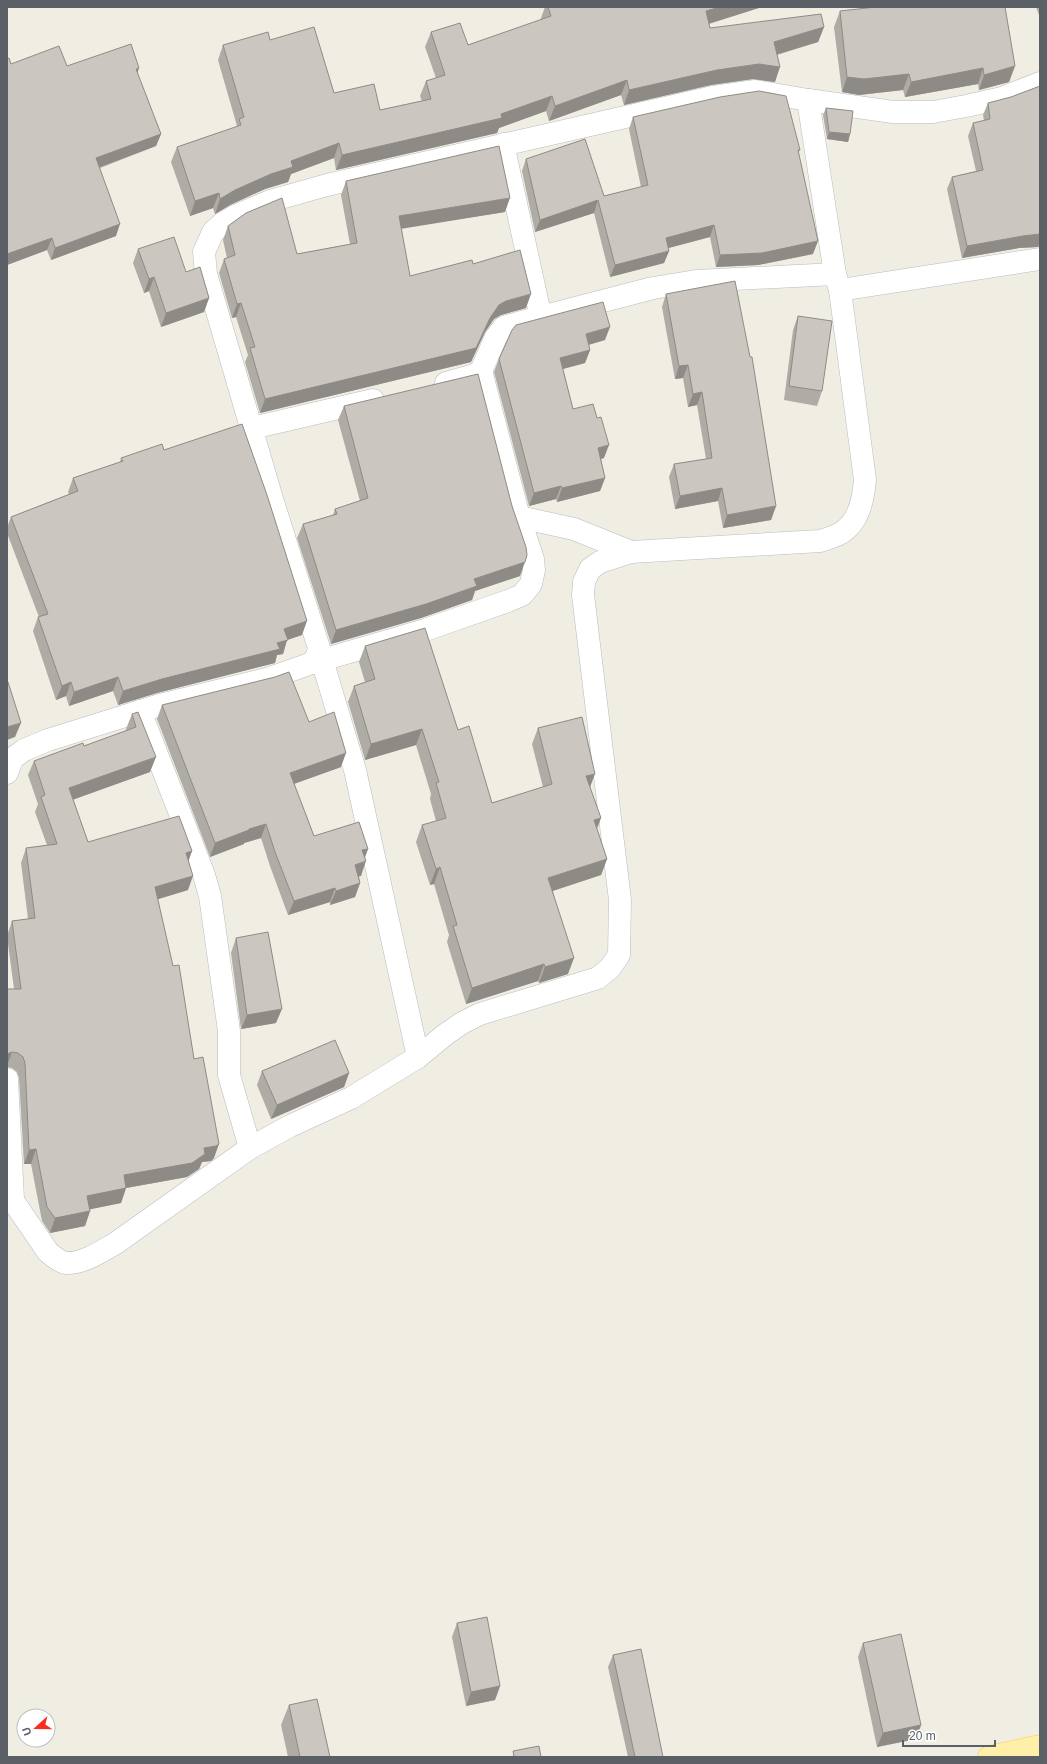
<svg xmlns="http://www.w3.org/2000/svg" width="1047" height="1764" viewBox="0 0 1047 1764" font-family="Helvetica,sans-serif">
<rect width="100%" height="100%" fill="#f0ede3"/>
<g fill="none" stroke-linecap="round" stroke-linejoin="round">
<defs>
<g id="street">
<polyline points="503,144 541,318"/>
<polyline points="840,290 1040,259"/>
<polyline points="446,383 474,375 481,371 496,337 504,327 518,323 653,288 696,281 835,274"/>
<polyline points="252,428 373,400"/>
<polyline points="519,517 574,529 631,552"/>
<polyline points="322,660 355,770 418,1057"/>
<polyline points="312,663 425,630 508,601 522,595 531,584 534,570 533,559 519,517 481,371"/>
<polyline points="140,711 204,875 210,896 229,1031 229,1075 250,1148"/>
<polyline points="7,773 12,759 24,750 48,740 160,705 267,679 312,663 317,656 319,648 273,502 206,274 204,252 213,232 223,223 235,216 270,201 327,185 713,97 755,91 808,100 893,112 933,112 966,106 1002,98 1040,83"/>
<polyline points="7,1079 13,1199"/>
<path d="M7 1192 48 1252C53 1256 59 1262 66 1263 83 1264 102 1251 116 1243L250 1148 290 1126 351 1098 418 1057 446 1034 462 1023 480 1014 598 978 610 968 619 955 620 900 583 595 584 582 590 569 600 562 631 552 820 541C826 539 834 537 841 533 859 522 863 500 865 480L840 290 835 274 808 100"/>
</g>
<polyline id="primary" points="989,1757 1040,1746"/>
</defs>
<use href="#street" stroke="#b8bcc1" stroke-width="23"/>
<use href="#primary" stroke="#fec94e" stroke-width="23"/>
<use href="#street" stroke="#fff" stroke-width="22"/>
<use href="#primary" stroke="#fff0a9" stroke-width="22"/>
</g>
<g fill="#afaba5">
<polygon points="545,7 762,7 709,24 710,28 824,27 818,42 777,55 775,82 753,79 711,85 624,105 621,95 549,121 546,111 499,128 497,133 336,170 334,158 291,174 288,182 265,189 230,205 215,214 213,208 190,216 171,162 177,147 237,127 237,126 218,60 223,45 270,40 334,93 380,110 422,101 420,96 426,81 436,78 425,47 431,32 468,45 541,20 541,18"/>
<polygon points="1036,7 1040,7 1040,18"/>
<polygon points="840,11 1015,66 1009,82 979,90 978,84 905,97 903,90 859,95 842,92 834,27"/>
<polygon points="7,59 11,64 67,66 137,73 161,134 156,146 100,168 116,236 51,260 47,250 7,265"/>
<polygon points="1040,86 1040,247 1038,247 1019,248 962,258 947,189 952,177 976,171 968,136 973,123 984,121 983,115 988,103 1011,97"/>
<polygon points="826,108 850,134 848,142 827,139 823,115"/>
<polygon points="633,117 800,150 798,153 813,254 758,265 716,267 710,237 668,248 669,251 664,263 610,277 594,213 535,232 522,171 526,159 604,196 641,187 629,129"/>
<polygon points="346,181 505,212 401,228 410,276 473,264 526,308 501,315 494,319 485,332 471,362 260,413 245,362 248,355 236,317 232,318 219,273 224,259 227,258 223,240 228,226 297,254 350,244 341,195"/>
<polygon points="138,249 186,272 209,298 204,312 161,327 149,291 144,293 133,263"/>
<polygon points="666,294 776,506 771,520 723,528 718,501 675,509 669,477 674,464 706,459 697,405 688,407 683,378 675,379 662,307"/>
<polygon points="798,316 822,391 817,406 784,400 793,330"/>
<polygon points="605,340 588,345 590,350 585,363 563,369 573,409 604,458 601,459 605,478 600,491 557,502 556,499 529,506 494,372 499,359"/>
<polygon points="344,406 520,576 475,591 472,600 421,618 331,644 297,538 303,524 333,515 335,509 360,501 338,420"/>
<polygon points="164,450 302,635 287,640 283,654 277,655 275,663 157,693 118,705 113,691 69,706 66,696 56,700 33,631 38,617 39,617 7,533 7,528 11,517 69,494 68,492 73,478 120,462 121,458"/>
<polygon points="365,646 458,730 492,803 543,787 532,744 538,728 590,787 597,829 607,859 601,875 553,891 568,974 539,983 538,981 466,1004 447,942 449,935 434,884 430,885 416,842 422,825 436,821 430,799 431,794 416,745 365,760 348,702 354,686 365,682 359,662"/>
<polygon points="162,705 309,722 341,767 294,784 314,836 368,849 364,857 361,876 359,876 360,883 355,897 330,905 330,902 288,915 270,866 261,838 244,843 244,844 210,857 157,719"/>
<polygon points="138,712 150,772 73,799 88,842 192,851 188,861 188,890 157,899 194,1059 214,1158 211,1161 202,1162 199,1169 187,1177 126,1188 121,1203 90,1209 90,1211 85,1226 50,1233 42,1221 31,1164 24,1164 19,1078 17,1072 12,1068 7,1067 7,989 14,989 7,936 12,921 28,919 21,863 26,848 47,845 35,812 38,804 28,775 34,761 84,746 127,731 126,729 132,714"/>
<polygon points="236,938 276,1023 241,1029 231,953"/>
<polygon points="262,1071 349,1073 344,1087 271,1119 257,1085"/>
<polygon points="457,1623 500,1686 495,1700 466,1706 452,1637"/>
<polygon points="863,1643 921,1725 916,1739 877,1747 858,1657"/>
<polygon points="613,1655 663,1757 628,1757 608,1667"/>
<polygon points="289,1705 330,1757 288,1757 281,1725"/>
</g>
<g fill="#8e8b86">
<polygon points="720,7 762,7 701,26 706,11"/>
<polygon points="824,27 818,42 768,57 774,42"/>
<polygon points="759,64 780,67 775,82 753,79 711,85 624,105 629,90 717,70"/>
<polygon points="1015,66 1009,82 979,90 984,75"/>
<polygon points="139,68 135,80 136,69"/>
<polygon points="983,68 978,84 905,97 911,82"/>
<polygon points="909,74 903,90 859,95 842,92 847,77"/>
<polygon points="627,80 621,95 549,121 555,106"/>
<polygon points="552,96 546,111 499,128 497,133 336,170 342,155 501,114"/>
<polygon points="829,132 850,134 848,142 827,139"/>
<polygon points="161,134 156,146 92,170 96,158"/>
<polygon points="339,143 334,158 291,174 288,182 265,189 230,205 215,214 220,199 235,190 291,161"/>
<polygon points="219,193 213,208 190,216 195,201"/>
<polygon points="510,198 505,212 394,230 399,216"/>
<polygon points="598,200 594,213 535,232 540,220"/>
<polygon points="120,224 116,236 51,260 55,248"/>
<polygon points="714,225 710,237 661,250 666,238"/>
<polygon points="1040,234 1040,242 1038,247 1019,248 962,258 967,246 1023,236"/>
<polygon points="52,238 47,250 7,265 7,254"/>
<polygon points="818,241 813,254 758,265 716,267 720,255"/>
<polygon points="669,251 664,263 610,277 615,265"/>
<polygon points="154,277 149,291 144,293 149,279"/>
<polygon points="531,294 526,308 501,315 494,319 485,332 471,362 260,413 265,399 490,318 499,305 506,301"/>
<polygon points="209,298 204,312 161,327 166,313"/>
<polygon points="241,303 236,317 232,318 237,304"/>
<polygon points="610,327 605,340 581,347 586,334"/>
<polygon points="590,350 585,363 555,371 560,358"/>
<polygon points="688,365 683,378 675,379 679,366"/>
<polygon points="702,392 697,405 688,407 693,394"/>
<polygon points="609,445 604,458 593,461 598,448"/>
<polygon points="605,478 600,491 557,502 562,488"/>
<polygon points="561,486 556,499 529,506 534,493"/>
<polygon points="722,488 718,501 675,509 680,496"/>
<polygon points="776,506 771,520 723,528 727,515"/>
<polygon points="525,562 520,576 475,591 472,600 421,618 331,644 336,630 474,579"/>
<polygon points="307,621 302,635 287,640 283,654 277,655 275,663 157,693 118,705 123,691 277,643 284,629"/>
<polygon points="118,677 113,691 69,706 74,692"/>
<polygon points="71,682 66,696 56,700 62,686"/>
<polygon points="21,723 15,737 7,740 7,727"/>
<polygon points="422,729 416,745 365,760 371,744"/>
<polygon points="346,753 341,767 285,787 290,773"/>
<polygon points="156,757 150,772 64,803 69,788"/>
<polygon points="595,774 589,790 586,776"/>
<polygon points="601,818 595,834 594,820"/>
<polygon points="266,824 261,838 244,843 244,844 210,857 215,843 249,829"/>
<polygon points="368,849 363,863 366,861 361,876 350,879 355,865 362,850"/>
<polygon points="192,851 187,865 186,853"/>
<polygon points="607,859 601,875 543,894 548,878"/>
<polygon points="440,867 434,884 430,885 436,869"/>
<polygon points="193,876 188,890 149,902 155,887"/>
<polygon points="360,883 355,897 330,905 336,891"/>
<polygon points="335,888 330,902 288,915 294,901"/>
<polygon points="574,958 568,974 539,983 545,967"/>
<polygon points="544,964 538,981 466,1004 472,988"/>
<polygon points="282,1009 276,1023 241,1029 247,1015"/>
<polygon points="12,1052 7,1066 7,1054"/>
<polygon points="349,1073 344,1087 271,1119 277,1105"/>
<polygon points="219,1144 214,1158 211,1161 202,1162 199,1169 187,1177 126,1188 121,1203 82,1211 87,1196 124,1175 204,1148"/>
<polygon points="36,1149 31,1164 24,1164 29,1150"/>
<polygon points="90,1211 85,1226 50,1233 55,1218"/>
<polygon points="500,1686 495,1700 466,1706 471,1692"/>
<polygon points="921,1725 916,1739 877,1747 883,1733"/>
</g>
<g fill="#cbc7c0" stroke="#8e8b86">
<polygon points="548,7 720,7 706,11 710,28 821,14 824,27 774,42 780,67 759,64 717,70 629,90 627,80 555,106 552,96 501,114 502,118 342,155 339,143 291,161 293,167 271,174 235,190 220,199 219,193 195,201 177,147 241,125 239,119 244,117 223,45 268,32 270,40 314,27 334,93 374,84 380,110 431,99 426,81 445,75 431,32 460,23 468,45 551,16"/>
<polygon points="876,7 1005,7 1015,66 984,75 983,68 911,82 909,74 864,79 847,77 840,11"/>
<polygon points="131,44 139,68 136,69 161,134 96,158 120,224 55,248 52,238 7,254 7,59 9,58 11,64 59,46 67,66"/>
<polygon points="1040,86 1040,234 1023,236 967,246 952,177 983,170 973,123 990,119 988,103 1011,97"/>
<polygon points="759,91 786,96 800,150 798,150 818,241 762,253 720,255 714,225 666,238 669,251 615,265 598,200 540,220 526,159 585,139 604,196 648,185 633,117 720,97"/>
<polygon points="826,108 853,111 850,134 829,132"/>
<polygon points="499,146 510,198 399,216 410,276 472,260 473,264 520,250 531,294 506,301 499,305 490,318 476,348 265,399 250,348 255,347 241,303 237,304 224,259 235,255 228,226 246,213 282,198 297,254 357,243 346,181"/>
<polygon points="174,237 186,272 200,267 209,298 166,313 154,277 149,279 138,249"/>
<polygon points="735,281 750,357 752,357 776,506 727,515 722,488 680,496 674,464 712,458 702,392 693,394 688,365 679,366 666,294"/>
<polygon points="603,302 610,327 586,334 590,350 560,358 573,409 593,404 597,418 601,417 609,445 598,448 605,478 562,488 561,486 534,493 499,359 512,330 516,325"/>
<polygon points="798,316 832,321 822,391 789,386"/>
<polygon points="478,374 512,506 526,547 527,555 525,562 474,579 477,586 426,604 336,630 303,524 337,514 335,509 368,498 344,406"/>
<polygon points="242,424 267,495 307,621 284,629 288,640 277,643 280,649 162,679 123,691 118,677 74,692 71,682 62,686 38,617 48,614 11,517 78,491 73,478 123,461 121,458 162,444 164,450"/>
<polygon points="425,628 458,730 469,726 492,803 552,784 538,728 582,717 595,774 586,776 601,818 594,820 607,859 548,878 574,958 545,967 544,964 472,988 453,926 457,925 440,867 436,869 422,825 446,818 436,783 439,782 422,729 371,744 354,686 375,679 365,646"/>
<polygon points="289,672 309,722 334,712 346,753 290,773 314,836 359,822 368,849 362,850 366,861 355,865 360,883 336,891 335,888 294,901 275,852 266,824 249,829 249,830 215,843 162,705 275,677"/>
<polygon points="7,682 8,682 21,723 7,727"/>
<polygon points="138,712 156,757 69,788 88,842 179,816 192,851 186,853 193,876 155,887 173,966 179,965 194,1059 203,1057 219,1144 216,1146 204,1148 205,1154 192,1163 124,1175 126,1188 87,1196 90,1211 55,1218 47,1207 36,1149 29,1150 25,1063 23,1057 18,1053 12,1052 7,1054 7,989 21,989 12,921 35,918 26,848 57,844 41,797 45,795 34,761 83,743 84,746 136,727 132,714"/>
<polygon points="268,932 282,1009 247,1015 236,938"/>
<polygon points="335,1040 349,1073 277,1105 262,1071"/>
<polygon points="487,1617 500,1686 471,1692 457,1623"/>
<polygon points="901,1634 921,1725 883,1733 863,1643"/>
<polygon points="641,1649 663,1757 635,1757 613,1655"/>
<polygon points="317,1699 330,1757 300,1757 289,1705"/>
<polygon points="539,1746 541,1757 510,1757 514,1756 513,1751"/>
</g>
<rect width="1047" height="1764" fill="none" stroke="#5b6066" stroke-width="16"/>
<g transform="translate(36 1728) rotate(249)"><circle r="19" fill="#ffffff" stroke="#bdbfc2"/>
<path d="M0-3L7 15L0 10L-7 15Z" fill="#f92d20"/>
<text y="-6" font-size="11" font-weight="bold" text-anchor="middle" fill="#5b6066">U</text>
</g>
<path d="M903 1740v6h92v-6" fill="none" stroke="#5b6066" stroke-width="2"/>
<text x="909" y="1740" font-size="12" fill="#5b6066" stroke="#ffffff" stroke-width="3" paint-order="stroke">20 m</text>
</svg>
